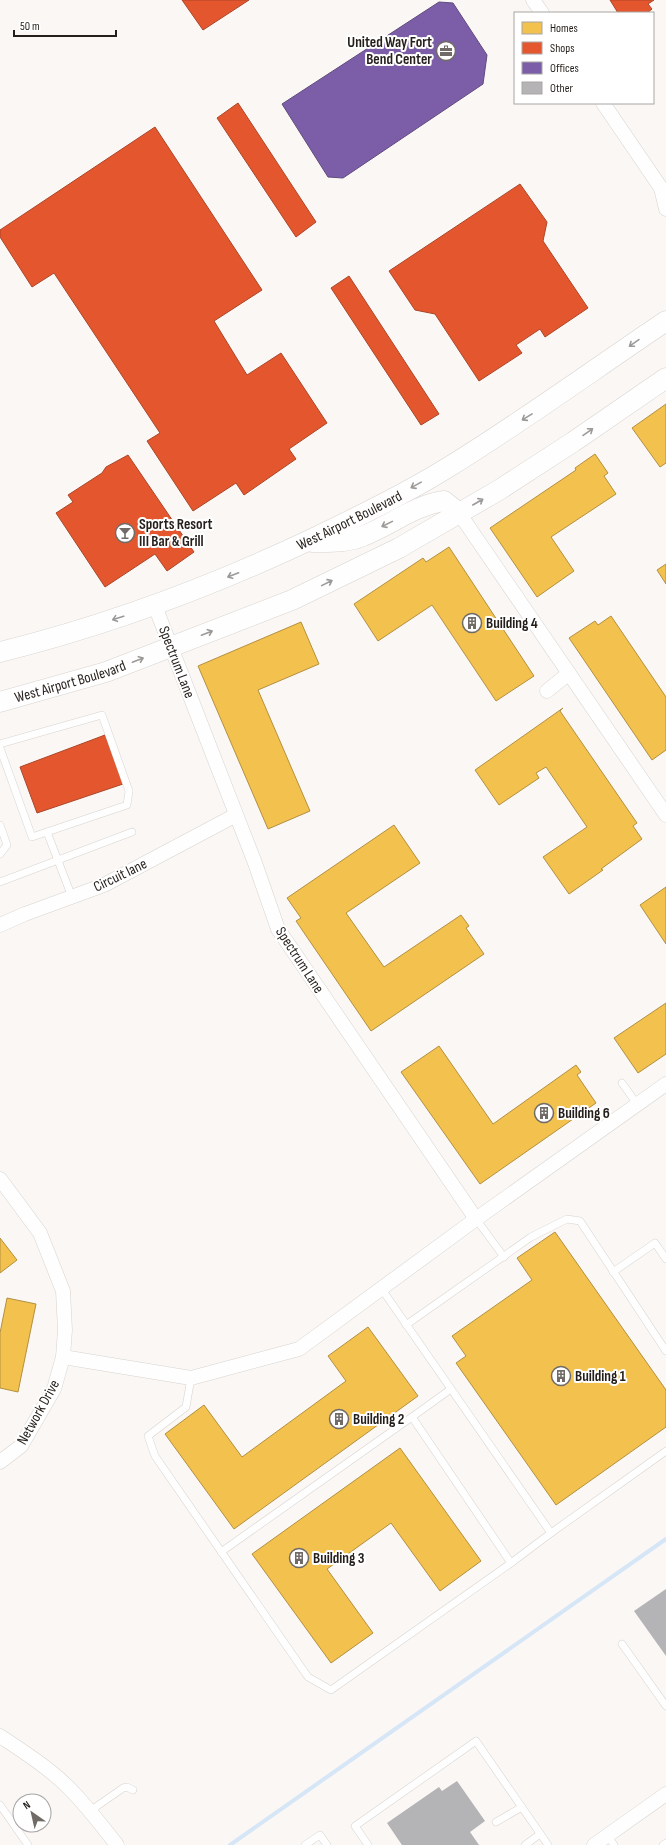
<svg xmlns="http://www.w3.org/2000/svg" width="666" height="1845" viewBox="0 0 666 1845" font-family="'Sofia Sans Condensed',sans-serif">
<rect width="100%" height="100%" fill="#faf7f5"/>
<g fill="#f2c14e" stroke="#b4903f">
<polygon points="666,404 666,463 660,467 632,428"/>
<polygon points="595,454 608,473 604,476 616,494 551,537 574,571 537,597 490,528 576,470 575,468"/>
<polygon points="449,547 534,676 496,701 432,605 378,641 354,604 423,558 426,562"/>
<polygon points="666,564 666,584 657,570"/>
<polygon points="611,616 666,697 666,750 652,760 569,638 595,621 598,625"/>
<polygon points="301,622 319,664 258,690 310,811 268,829 198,666"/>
<polygon points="563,708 560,711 637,823 633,826 642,839 601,869 603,870 569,894 543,857 587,827 546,767 536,773 539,778 499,805 475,770"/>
<polygon points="394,825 420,863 346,913 384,967 461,915 469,926 466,928 484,954 371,1031 296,921 301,918 287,898"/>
<polygon points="666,887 666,944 640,905"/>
<polygon points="666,1003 666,1054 638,1073 614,1038"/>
<polygon points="439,1046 493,1124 576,1065 581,1072 577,1075 596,1103 480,1184 401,1072"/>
<polygon points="555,1232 666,1390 666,1427 556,1505 456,1363 466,1356 452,1336 532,1280 517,1258"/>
<polygon points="0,1238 17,1260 0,1273"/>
<polygon points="7,1298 36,1304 18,1392 0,1388 0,1333"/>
<polygon points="368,1327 418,1396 234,1529 165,1434 204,1405 242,1457 346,1381 328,1356"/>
<polygon points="400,1448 481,1561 440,1591 391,1523 327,1569 373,1633 331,1663 252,1554"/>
</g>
<g fill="#e4572e" stroke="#ab4628">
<polygon points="182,0 249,0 203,30"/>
<polygon points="610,0 654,0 648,4 652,9 647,13 618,13"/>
<polygon points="238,103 316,222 296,237 217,118"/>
<polygon points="155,127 262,290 214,321 247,375 281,353 327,423 289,449 296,459 244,495 236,483 193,511 147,441 160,433 54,273 32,287 0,237 0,230"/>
<polygon points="520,184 547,222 543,241 588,308 545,337 540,329 516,345 522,353 479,381 435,314 415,310 389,271"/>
<polygon points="349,276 439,414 421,425 331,288"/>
<polygon points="128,455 194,552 167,571 155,554 105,587 56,513 73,502 68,495 102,473 106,467"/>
<polygon points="105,735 123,784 37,813 20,767"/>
</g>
<polygon fill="#7b5ea7" stroke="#614b7d" points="439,2 453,3 487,55 483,84 343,178 328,177 282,104"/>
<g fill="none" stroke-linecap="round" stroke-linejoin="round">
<polyline stroke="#d6e6f7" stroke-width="4" points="230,1845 666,1539"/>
</g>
<g fill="#b4b3b5">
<polygon points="666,1589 666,1656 634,1611"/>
<polygon points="457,1781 485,1821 470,1832 479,1845 402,1845 387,1823 439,1787 442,1791"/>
</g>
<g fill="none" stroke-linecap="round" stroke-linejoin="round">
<defs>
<g id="service">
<polyline points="0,744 102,715 129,791 127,805 32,837 0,748"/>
<polyline points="0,825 7,845 0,854"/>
<polyline points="47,832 72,897"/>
<polyline points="0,882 132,832"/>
<polyline points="622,1083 637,1104"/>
<polyline points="476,1219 504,1257"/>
<polyline points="613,1272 655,1243 666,1259"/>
<polyline points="381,1288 551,1533 511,1563"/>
<polyline points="406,1325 531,1237 567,1219 580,1221 666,1351"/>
<polyline points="191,1378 186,1407 148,1436 155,1456 308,1677 331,1690 511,1563 412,1417 221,1552"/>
<polyline points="412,1417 451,1389"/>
<polyline points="551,1533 666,1451"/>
<polyline points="622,1644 666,1706"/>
<polyline points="0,1805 28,1845"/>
<polyline points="90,1811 123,1788 127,1787 133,1790"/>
<polyline points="496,1822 522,1807"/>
<polyline points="607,1835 614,1845"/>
<polyline points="305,1845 320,1835 327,1845"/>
<polyline points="368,1845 355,1826 476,1741 548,1845"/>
<polyline points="525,1845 540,1834"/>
<polyline points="663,1845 666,1843"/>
</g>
<g id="minor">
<polyline points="533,0 542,13"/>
<polyline points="603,103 661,188 666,191"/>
<polyline points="661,188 666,209"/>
<polyline points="459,513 666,815"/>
<polyline points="155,606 255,863 278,929 476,1219"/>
<polyline points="547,691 568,674"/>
<polyline points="0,925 25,914 104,885 236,815"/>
<polyline points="0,1179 40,1233 63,1291 65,1330 63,1357 54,1389 21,1446 0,1462"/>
<polyline points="63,1357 191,1378 299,1349 476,1219 666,1084"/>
<path d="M0 1736C24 1752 49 1768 69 1788 87 1806 102 1826 117 1845"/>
<polyline points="594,1845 666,1794"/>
</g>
<g id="secondary">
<path d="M312 542C329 542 347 543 363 536 391 525 415 505 444 501L459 513"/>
<path id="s1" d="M0 652C109 625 213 586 314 538 359 516 405 494 447 468 522 422 593 370 666 321"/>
<path id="s2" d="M0 702 106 672 292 600 399 548 499 490 573 442 666 378"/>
</g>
</defs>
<use href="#service" stroke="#d8d3cf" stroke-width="8"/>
<use href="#minor" stroke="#d8d3cf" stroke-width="15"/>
<use href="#secondary" stroke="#d8d3cf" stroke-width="21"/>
<use href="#service" stroke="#fefefe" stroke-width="7"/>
<use href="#minor" stroke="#fefefe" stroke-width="14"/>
<use href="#secondary" stroke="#fefefe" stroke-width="20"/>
</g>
<defs><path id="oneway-shaft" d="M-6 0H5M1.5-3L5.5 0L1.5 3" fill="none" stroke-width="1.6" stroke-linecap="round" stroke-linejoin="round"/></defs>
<g stroke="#9c9a98">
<use href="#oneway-shaft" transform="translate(634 343) rotate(145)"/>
<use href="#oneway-shaft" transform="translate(527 417) rotate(148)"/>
<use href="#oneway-shaft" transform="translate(588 432) rotate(-35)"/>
<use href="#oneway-shaft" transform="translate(416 485) rotate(151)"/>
<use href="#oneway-shaft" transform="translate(478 502) rotate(-30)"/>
<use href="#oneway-shaft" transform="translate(387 524) rotate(154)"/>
<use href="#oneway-shaft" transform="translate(233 575) rotate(159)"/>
<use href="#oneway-shaft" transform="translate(327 583) rotate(-26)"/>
<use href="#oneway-shaft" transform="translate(118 618) rotate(162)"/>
<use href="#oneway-shaft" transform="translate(207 633) rotate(-21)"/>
<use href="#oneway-shaft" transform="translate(138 660) rotate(-21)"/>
</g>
<defs>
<symbol id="office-ring" viewBox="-11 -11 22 22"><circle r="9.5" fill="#fff" stroke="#706b67" stroke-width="1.5"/><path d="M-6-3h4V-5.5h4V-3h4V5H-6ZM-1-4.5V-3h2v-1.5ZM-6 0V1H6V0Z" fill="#706b67"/></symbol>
<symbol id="bar-ring" viewBox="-11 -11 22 22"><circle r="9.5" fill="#fff" stroke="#706b67" stroke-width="1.5"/><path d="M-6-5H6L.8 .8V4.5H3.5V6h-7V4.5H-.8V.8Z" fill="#706b67"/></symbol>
<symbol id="building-ring" viewBox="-11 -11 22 22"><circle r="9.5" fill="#fff" stroke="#706b67" stroke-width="1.5"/><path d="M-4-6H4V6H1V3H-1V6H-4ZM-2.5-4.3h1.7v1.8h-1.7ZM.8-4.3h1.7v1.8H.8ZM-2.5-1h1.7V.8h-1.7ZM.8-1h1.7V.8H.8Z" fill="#706b67"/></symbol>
</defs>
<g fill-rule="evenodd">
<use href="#office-ring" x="435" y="40" width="22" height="22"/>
<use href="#bar-ring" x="114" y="522" width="22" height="22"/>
<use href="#building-ring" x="461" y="612" width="22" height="22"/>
<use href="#building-ring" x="533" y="1102" width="22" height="22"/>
<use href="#building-ring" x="550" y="1365" width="22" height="22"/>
<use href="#building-ring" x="328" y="1408" width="22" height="22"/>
<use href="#building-ring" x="288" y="1547" width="22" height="22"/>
</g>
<g text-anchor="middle" stroke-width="4" stroke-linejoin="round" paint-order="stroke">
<g font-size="15" font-weight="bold" fill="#251f1b" stroke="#fff" text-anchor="start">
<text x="432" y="47" text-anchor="end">United Way Fort<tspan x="432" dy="17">Bend Center</tspan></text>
<text x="139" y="529">Sports Resort<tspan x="139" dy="17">III Bar &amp; Grill</tspan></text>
<text x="486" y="628">Building 4</text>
<text x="558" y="1118">Building 6</text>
<text x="575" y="1381">Building 1</text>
<text x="353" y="1424">Building 2</text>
<text x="313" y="1563">Building 3</text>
</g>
<g font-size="15" fill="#251f1b" stroke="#fff">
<text dy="5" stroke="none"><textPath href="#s1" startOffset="374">West Airport Boulevard</textPath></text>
<text transform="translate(177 662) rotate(69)" y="5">Spectrum Lane</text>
<text dy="5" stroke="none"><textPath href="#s2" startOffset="73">West Airport Boulevard</textPath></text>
<text transform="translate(120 875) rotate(-26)" y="5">Circuit lane</text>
<text transform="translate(300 960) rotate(57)" y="5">Spectrum Lane</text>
<text transform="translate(38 1412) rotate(-61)" y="5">Network Drive</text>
</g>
</g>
<rect x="514" y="12" width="140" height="92" fill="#ffffff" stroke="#a8a5a4"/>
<rect x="522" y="22" width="20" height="12" fill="#f2c14e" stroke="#a8a5a4"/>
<text x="550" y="32" font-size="12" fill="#251f1b">Homes</text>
<rect x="522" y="42" width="20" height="12" fill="#e4572e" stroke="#a8a5a4"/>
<text x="550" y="52" font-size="12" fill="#251f1b">Shops</text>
<rect x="522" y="62" width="20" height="12" fill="#7b5ea7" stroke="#a8a5a4"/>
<text x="550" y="72" font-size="12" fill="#251f1b">Offices</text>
<rect x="522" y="82" width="20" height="12" fill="#b4b3b5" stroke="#a8a5a4"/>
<text x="550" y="92" font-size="12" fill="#251f1b">Other</text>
<g transform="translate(32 1813) rotate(326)"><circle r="19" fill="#ffffff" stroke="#a8a5a4"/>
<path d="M0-3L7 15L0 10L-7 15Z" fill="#706b67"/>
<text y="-6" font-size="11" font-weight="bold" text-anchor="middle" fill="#251f1b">N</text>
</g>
<path d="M14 30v6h102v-6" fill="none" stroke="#251f1b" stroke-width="2"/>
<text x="20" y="30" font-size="12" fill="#251f1b" stroke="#ffffff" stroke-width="3" paint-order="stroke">50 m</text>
</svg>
